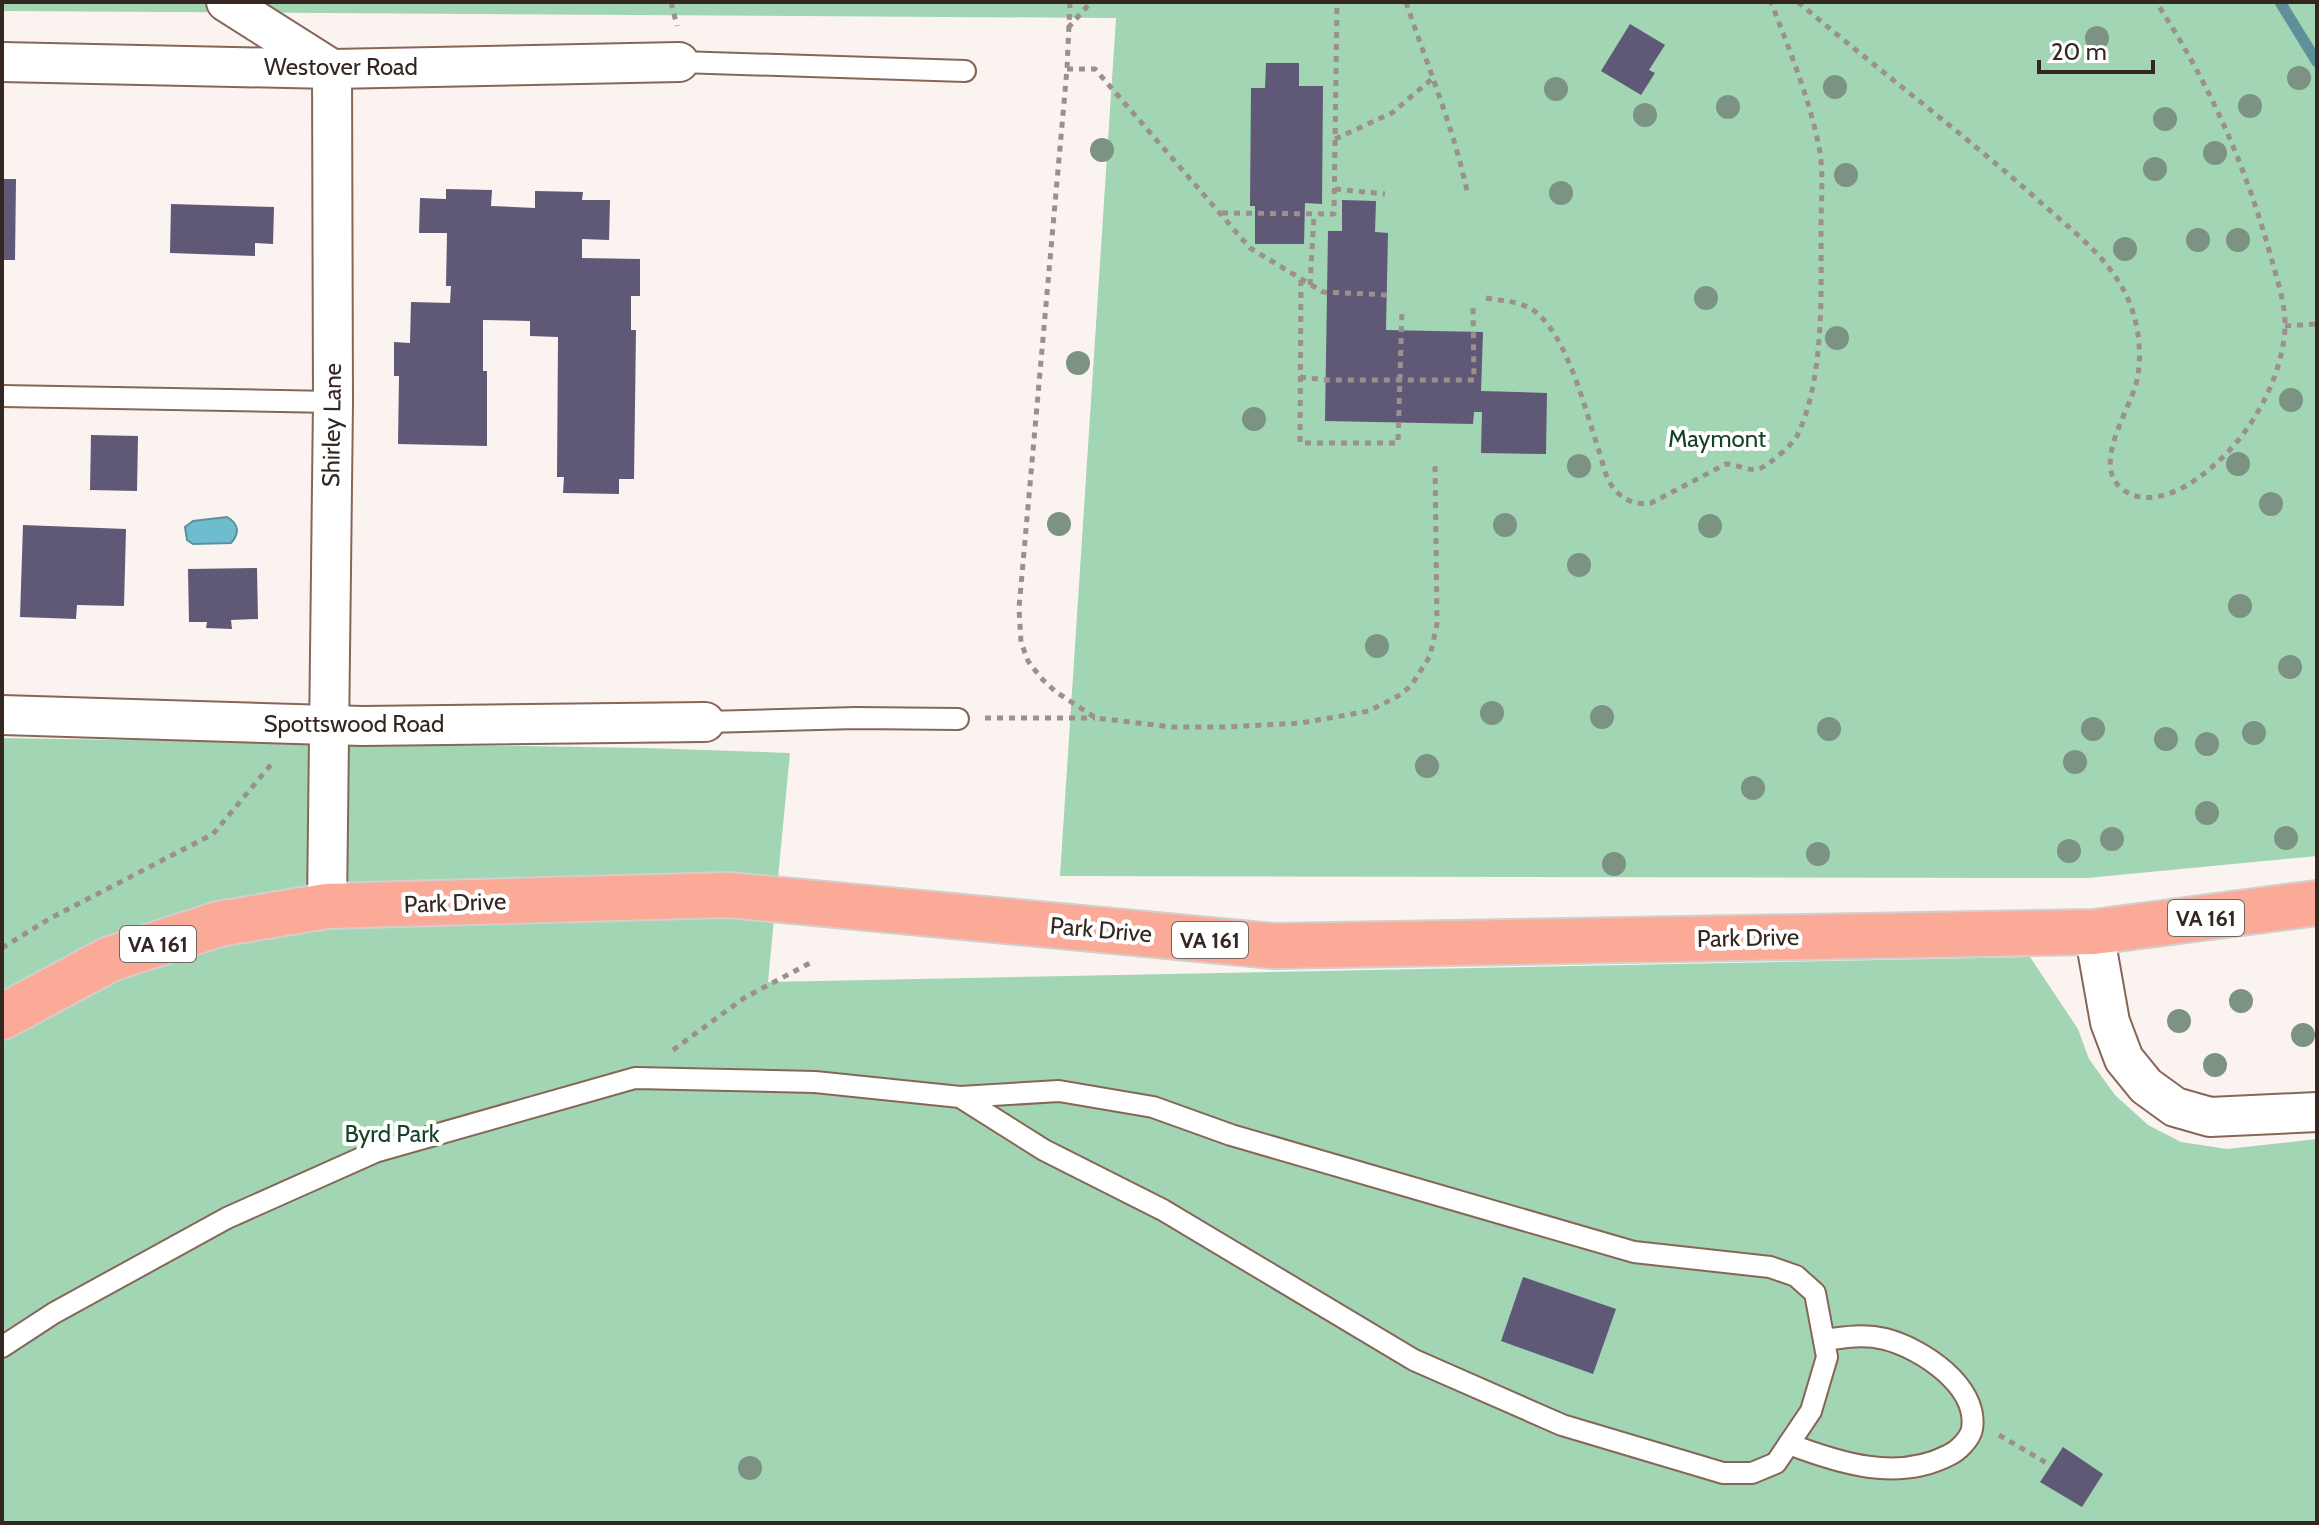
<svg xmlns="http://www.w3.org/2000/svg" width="2319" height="1525" viewBox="0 0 2319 1525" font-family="Cabin,sans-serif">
<rect width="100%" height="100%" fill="#fbf3f0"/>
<g fill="#a2d5b3">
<polygon points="2,2 2317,2 2317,856 2087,878 1060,876 1116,18 2,11"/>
<polygon points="2,738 645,748 790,753 768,982 2030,957 2078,1029 2089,1059 2115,1095 2148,1125 2181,1142 2227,1149 2317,1139 2317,1523 2,1523"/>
</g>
<path fill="#6ebdcf" stroke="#5d909a" stroke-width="2" d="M227 517C239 524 240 533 231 543L193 544 187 540 185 527 193 521Z"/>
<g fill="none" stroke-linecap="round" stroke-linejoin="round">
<polyline stroke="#5d909a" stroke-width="11" points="2280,2 2317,62"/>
</g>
<g fill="#605877">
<polygon points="1630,24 1665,45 1649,70 1655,73 1641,95 1601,71"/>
<polygon points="1266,63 1299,63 1299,86 1323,86 1322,204 1305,203 1304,244 1255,244 1255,206 1250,206 1251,88 1265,88"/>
<polygon points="2,179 16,179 15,260 2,260"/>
<polygon points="446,189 492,190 491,206 535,208 535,191 583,192 582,200 610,200 609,240 582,239 582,258 640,259 640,296 631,296 631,330 636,330 634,479 619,479 619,494 563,493 564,477 557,477 558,337 530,336 530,321 483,320 483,371 487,371 487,446 398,444 399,376 394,376 394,342 410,343 411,302 450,303 451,286 446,286 447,233 419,233 420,198 446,199"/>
<polygon points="1342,200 1376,201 1375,232 1388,233 1386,330 1483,332 1481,391 1547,393 1546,454 1481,453 1482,412 1474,412 1473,424 1325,421 1328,231 1342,231"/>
<polygon points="171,204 274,207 273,244 255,243 255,256 170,253"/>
<polygon points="91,435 138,436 137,491 90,490"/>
<polygon points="23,525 126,529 124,606 77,605 76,619 20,617"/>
<polygon points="257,568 258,619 231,620 232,629 206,628 207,622 189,622 188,569"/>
<polygon points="1523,1277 1616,1309 1593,1374 1501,1341"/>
<polygon points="2063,1447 2103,1474 2082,1507 2040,1482"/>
</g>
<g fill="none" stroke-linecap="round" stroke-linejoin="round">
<defs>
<g id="lane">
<polyline points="679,62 965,71"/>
<polyline points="2,396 333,402"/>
<polyline points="705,722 856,718 958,719"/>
<polyline points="2,1347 54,1313 227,1218 375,1152 635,1078 815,1082 960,1097 1059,1091 1153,1107 1231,1135 1634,1252 1770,1267 1796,1276 1815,1293 1827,1357 1811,1411 1776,1463 1752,1473 1723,1473 1562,1425 1414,1360 1163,1210 1044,1150 960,1097"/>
<path d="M1789 1444C1839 1463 1897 1482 1949 1455 1958 1451 1970 1439 1972 1429 1979 1386 1921 1348 1885 1339 1864 1334 1845 1337 1824 1340"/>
</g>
<g id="street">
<polyline points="226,2 332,69"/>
<polyline points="2,62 332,69 679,62"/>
<polyline points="2,715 362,726 705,722"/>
<polyline points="327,906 333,402 332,69"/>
<polyline points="2094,932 2110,1022 2124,1059 2146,1086 2175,1107 2210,1117 2317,1112"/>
</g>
<polyline id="primary" points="2,1017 110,959 219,924 327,906 728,895 1274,946 2094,932 2317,903"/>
</defs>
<use href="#lane" stroke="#876657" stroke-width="24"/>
<use href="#street" stroke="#876657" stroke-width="42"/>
<use href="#primary" stroke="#d2cfce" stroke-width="48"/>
<g stroke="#9b908c" stroke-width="5" stroke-dasharray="6 6" stroke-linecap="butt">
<polyline points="671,2 677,26"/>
<polyline points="1070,2 1067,69 1019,608 1021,642 1028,661 1041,678 1056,692 1096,718 1172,727 1225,727 1301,723 1369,711 1398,696 1411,686 1430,656 1437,624 1435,461"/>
<path d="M1406 2C1427 65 1453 126 1467 191"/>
<path d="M1798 2C1877 69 1960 131 2038 200 2070 229 2109 257 2127 297 2139 322 2143 357 2136 384 2128 413 2092 465 2122 489 2145 507 2178 493 2198 478 2244 446 2281 386 2285 329 2286 307 2278 282 2272 261 2247 168 2209 82 2156 2"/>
<polyline points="1068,28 1091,2"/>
<polyline points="1067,69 1095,69 1250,248 1323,292 1389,295"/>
<polyline points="1335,139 1392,113 1433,78"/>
<polyline points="1335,189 1385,194"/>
<polyline points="1222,213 1334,214 1337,2"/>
<polyline points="1301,280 1300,443 1398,443 1402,309"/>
<polyline points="1310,285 1314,215"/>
<path d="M1486 298C1502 301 1519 301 1533 310 1567 334 1585 409 1598 448 1602 459 1604 473 1610 483 1619 498 1634 506 1651 503L1726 464C1738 464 1749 473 1761 468 1770 464 1793 444 1797 436 1825 379 1821 289 1821 226 1821 200 1824 172 1819 147 1809 97 1789 49 1771 2"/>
<polyline points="2285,326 2317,324"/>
<polyline points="1300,377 1326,380 1474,380 1473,307"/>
<polyline points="985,718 1095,718"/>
<polyline points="2,948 49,919 213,834 274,761"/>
<polyline points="673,1050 744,998 810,963"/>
<polyline points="1999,1435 2050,1465"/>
</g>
<use href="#lane" stroke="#fff" stroke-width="20"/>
<use href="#street" stroke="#fff" stroke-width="38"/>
<use href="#primary" stroke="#faaa97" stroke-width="44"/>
</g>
<g fill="#7c9282">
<circle cx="2097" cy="38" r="12"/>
<circle cx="2299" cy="78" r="12"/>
<circle cx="1835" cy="87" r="12"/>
<circle cx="1556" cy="89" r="12"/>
<circle cx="2250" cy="106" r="12"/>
<circle cx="1728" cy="107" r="12"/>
<circle cx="1645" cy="115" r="12"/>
<circle cx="2165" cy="119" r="12"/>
<circle cx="1102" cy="150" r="12"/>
<circle cx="2215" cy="153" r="12"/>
<circle cx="2155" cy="169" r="12"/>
<circle cx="1846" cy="175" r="12"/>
<circle cx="1561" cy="193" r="12"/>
<circle cx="2198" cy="240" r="12"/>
<circle cx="2238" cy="240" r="12"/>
<circle cx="2125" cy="249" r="12"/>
<circle cx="1706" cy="298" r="12"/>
<circle cx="1837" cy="338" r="12"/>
<circle cx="1078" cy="363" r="12"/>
<circle cx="2291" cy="400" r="12"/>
<circle cx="1254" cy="419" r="12"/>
<circle cx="2238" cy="464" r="12"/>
<circle cx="1579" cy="466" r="12"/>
<circle cx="2271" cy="504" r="12"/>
<circle cx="1059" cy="524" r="12"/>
<circle cx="1505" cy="525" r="12"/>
<circle cx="1710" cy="526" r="12"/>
<circle cx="1579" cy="565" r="12"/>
<circle cx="2240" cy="606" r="12"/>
<circle cx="1377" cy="646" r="12"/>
<circle cx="2290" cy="667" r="12"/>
<circle cx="1492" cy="713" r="12"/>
<circle cx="1602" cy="717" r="12"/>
<circle cx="1829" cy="729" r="12"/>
<circle cx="2093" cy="729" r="12"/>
<circle cx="2254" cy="733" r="12"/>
<circle cx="2166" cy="739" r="12"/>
<circle cx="2207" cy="744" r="12"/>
<circle cx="2075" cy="762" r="12"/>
<circle cx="1427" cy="766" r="12"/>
<circle cx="1753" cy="788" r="12"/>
<circle cx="2207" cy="813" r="12"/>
<circle cx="2286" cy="838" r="12"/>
<circle cx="2112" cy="839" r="12"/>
<circle cx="2069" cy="851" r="12"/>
<circle cx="1818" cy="854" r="12"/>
<circle cx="1614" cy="864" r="12"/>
<circle cx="2241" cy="1001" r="12"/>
<circle cx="2179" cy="1021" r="12"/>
<circle cx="2303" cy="1035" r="12"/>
<circle cx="2215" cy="1065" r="12"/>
<circle cx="750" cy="1468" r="12"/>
</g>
<g text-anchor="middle" stroke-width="8" stroke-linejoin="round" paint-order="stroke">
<g fill="#fff" stroke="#716763" stroke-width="2">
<rect x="2168" y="900" width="76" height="36" rx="6"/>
<rect x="1172" y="922" width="76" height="36" rx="6"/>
<rect x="120" y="926" width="76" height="36" rx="6"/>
</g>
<g font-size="22" font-weight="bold" fill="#342620">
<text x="2206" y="926">VA 161</text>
<text x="1210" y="948">VA 161</text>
<text x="158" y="952">VA 161</text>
</g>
<g font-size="24" fill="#342620" stroke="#fff">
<text x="341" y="75">Westover Road</text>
<text transform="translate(332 425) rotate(-89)" y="8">Shirley Lane</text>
<text x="354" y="732">Spottswood Road</text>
<text transform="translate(455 903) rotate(-2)" y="8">Park Drive</text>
<text transform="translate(1101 930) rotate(5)" y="8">Park Drive</text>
<text transform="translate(1748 938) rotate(-1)" y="8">Park Drive</text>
</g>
<g font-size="24" fill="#154228" stroke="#fff">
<text x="1717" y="447">Maymont</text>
<text x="392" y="1142">Byrd Park</text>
</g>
</g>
<rect width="2319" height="1525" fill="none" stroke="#342620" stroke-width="8"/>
<path d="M2039 60v12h114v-12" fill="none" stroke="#342620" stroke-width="4"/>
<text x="2051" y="60" font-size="24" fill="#342620" stroke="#ffffff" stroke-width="6" paint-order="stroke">20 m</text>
</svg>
